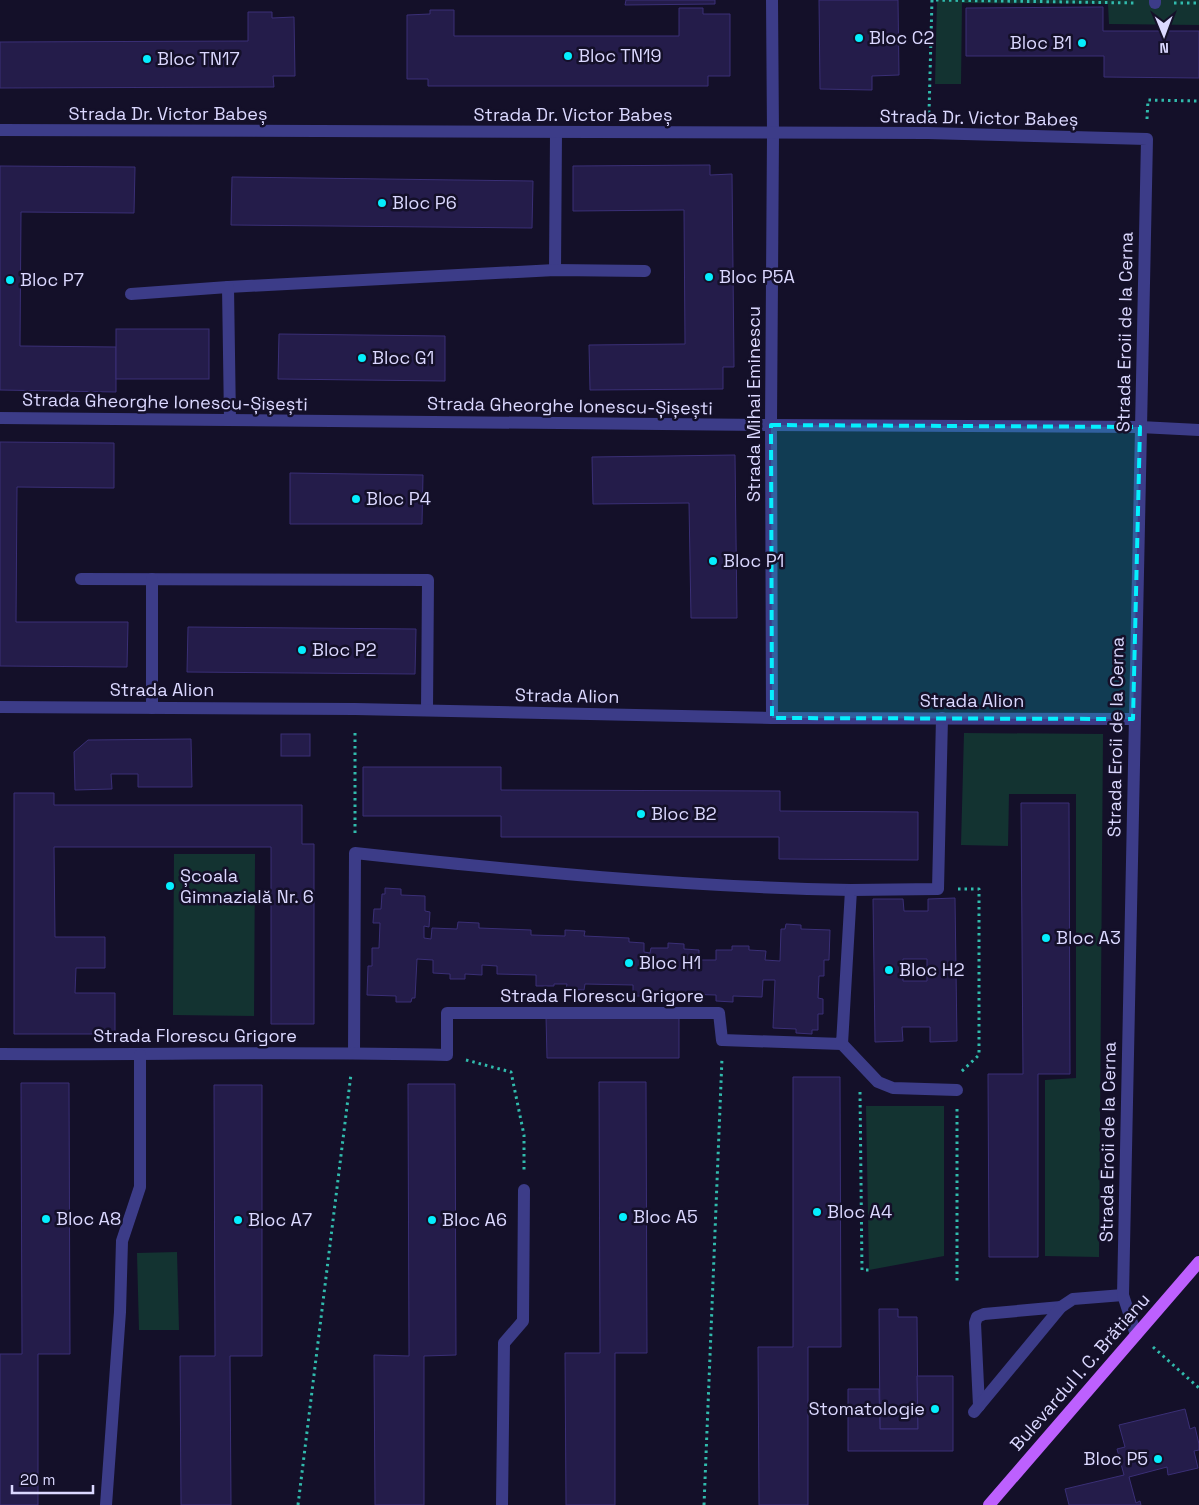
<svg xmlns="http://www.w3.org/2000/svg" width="1199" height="1505" viewBox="0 0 1199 1505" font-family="'Space Grotesk',sans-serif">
<rect width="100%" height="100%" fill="#141029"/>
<g fill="#133331">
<polygon points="937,0 1199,0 1199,25 1109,24 1108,4 962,3 961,84 935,84"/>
<polygon points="964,733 1103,734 1099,1257 1045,1256 1045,1080 1076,1078 1076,794 1009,794 1008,846 961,845"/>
<polygon points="174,854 255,854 254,1016 173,1015"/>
<polygon points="866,1106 944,1106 944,1256 869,1270"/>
<polygon points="177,1252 179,1330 139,1330 137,1253"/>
</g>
<g fill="#241c4a" stroke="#3a2f76" fill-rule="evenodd">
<polygon points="626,0 715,0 715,4 625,5"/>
<polygon points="819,0 898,0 899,75 872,76 872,90 820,89"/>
<polygon points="1103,7 1103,31 1199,31 1199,78 1104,77 1104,56 966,56 966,8"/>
<polygon points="679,8 703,8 703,14 730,14 730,76 708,76 708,86 428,86 428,79 407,79 407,15 430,14 430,10 454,10 454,36 679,36"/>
<polygon points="248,12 272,12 272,18 294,17 295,76 273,76 274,87 0,88 0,42 248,41"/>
<polygon points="710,165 710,175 732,174 734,367 723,367 723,389 590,390 589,345 685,344 684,210 573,211 573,166"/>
<polygon points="0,166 135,167 134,213 21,212 20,346 116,347 116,392 0,390"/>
<polygon points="232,177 533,181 532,228 231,225"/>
<rect x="116" y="329" width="93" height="50"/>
<polygon points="279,334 445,336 445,381 278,379"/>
<polygon points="0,442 114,443 114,488 17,487 16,622 128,622 127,667 0,666"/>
<polygon points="735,455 737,618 691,618 689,503 593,504 592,457"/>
<polygon points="290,473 423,475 422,524 290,524"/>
<polygon points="188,627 416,629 415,674 187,672"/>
<rect x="281" y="734" width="29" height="22"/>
<polygon points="191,739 192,787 138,787 138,774 111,774 112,789 75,790 74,752 88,740"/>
<polygon points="363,767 501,767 501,790 780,791 780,811 918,812 918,860 779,859 779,837 501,837 501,816 363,816"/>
<polygon points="14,793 54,793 54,805 302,805 302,844 314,844 314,1024 271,1024 271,847 54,847 55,937 105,937 105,968 76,968 75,993 115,993 115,1034 14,1034"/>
<polygon points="1021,803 1069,803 1070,1074 1038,1074 1038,1257 989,1257 988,1074 1023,1074"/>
<polygon points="385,888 401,889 401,895 425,896 425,911 430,912 429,927 424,926 424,938 431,939 432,928 457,929 458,922 479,923 479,928 531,930 531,935 565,936 565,930 585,931 584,936 629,938 629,942 644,943 644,952 650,953 651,948 668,948 668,943 684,944 684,949 699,950 699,960 716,960 716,950 732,950 732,946 749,946 749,950 766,951 765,960 780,961 781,929 785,929 786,924 801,925 801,929 830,930 829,960 824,960 824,976 819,976 818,998 823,999 823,1014 818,1014 818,1030 812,1030 812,1034 796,1033 796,1029 773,1028 775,980 763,980 762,997 733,996 733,1002 716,1001 716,995 681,994 681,999 666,999 667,993 653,993 653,996 633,996 633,985 585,984 584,990 566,989 567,984 554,984 554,986 536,986 536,975 497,974 497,966 482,965 482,975 465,974 465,979 450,979 450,974 433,973 433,960 417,959 415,998 412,998 411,1002 396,1002 396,996 367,995 368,966 372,966 372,948 379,948 380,923 373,923 374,909 381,909 382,894 385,894"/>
<path d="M955 898 957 1041 930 1042V1027H902L903 1041 875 1042 873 899H903L904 911H928V899ZM903 959H927V981H903Z"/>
<polygon points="546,1016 679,1016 679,1058 547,1058"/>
<polygon points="793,1077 840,1077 841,1347 808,1347 808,1505 759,1505 758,1347 793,1347"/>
<polygon points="599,1082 646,1082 647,1353 615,1353 615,1505 566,1505 565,1353 600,1353"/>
<polygon points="21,1083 69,1083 70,1354 38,1354 38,1505 0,1505 0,1354 22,1354"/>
<polygon points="408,1084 455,1084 456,1355 424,1356 424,1505 375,1505 374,1355 409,1356"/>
<polygon points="214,1085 262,1085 262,1356 230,1356 231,1505 181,1505 180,1356 215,1356"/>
<polygon points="879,1309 898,1309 898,1317 917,1317 918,1429 880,1429"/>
<polygon points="917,1376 953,1376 953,1451 848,1451 848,1389 879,1389 880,1429 918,1429"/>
<polygon points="1185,1409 1190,1429 1195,1427 1199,1444 1199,1450 1194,1451 1198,1468 1168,1475 1167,1467 1129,1477 1136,1503 1140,1501 1141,1505 1069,1505 1065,1489 1124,1475 1117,1449 1125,1447 1119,1425"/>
</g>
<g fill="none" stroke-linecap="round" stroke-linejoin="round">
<g stroke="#31bbad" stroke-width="3" stroke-dasharray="2.5 4" stroke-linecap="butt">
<polyline points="1174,3 1199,3"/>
<polyline points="929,113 932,0 1136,3"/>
<polyline points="1147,119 1148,100 1199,101"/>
<polyline points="355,833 355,729"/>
<polyline points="958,889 979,889 979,1055 961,1072"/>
<polyline points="466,1060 511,1072 524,1135 524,1172"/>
<polyline points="860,1092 862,1270 869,1270"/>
<polyline points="957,1109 957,1283"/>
<polyline points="1153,1347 1199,1388"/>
<polyline points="298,1505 351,1074"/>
<polyline points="704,1505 722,1058"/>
</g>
<g stroke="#3c3c88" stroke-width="12">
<polyline points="555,270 556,133"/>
<polyline points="228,287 555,270 645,271"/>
<polyline points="131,294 228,287 230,420"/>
<polyline points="1140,427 1199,430"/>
<polyline points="81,579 428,580 427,710"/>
<polyline points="152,579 152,708"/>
<polyline points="842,1044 878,1082 893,1088 957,1090"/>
<path d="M354 1053 355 853C519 871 685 887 851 890"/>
<path d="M0 1054C149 1055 298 1051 447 1055V1013H719L722 1040 842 1044 851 890 938 889 942 718"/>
<polyline points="979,1406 975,1323 977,1317 984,1314 1061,1307"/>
<polyline points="974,1412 1061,1307 1073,1299 1123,1295"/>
<polyline points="106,1505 120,1312 122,1241 140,1187 140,1055"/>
<polyline points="502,1505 504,1343 523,1321 524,1190"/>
</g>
<g stroke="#3c3c88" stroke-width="12">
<polyline points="772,0 773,134 771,425 772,718"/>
<polyline points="1155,3 1155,0"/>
<polyline points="0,130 928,133 1147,139 1123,1295 1136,1335"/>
<polyline points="0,418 771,425 1140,427"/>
<polyline points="0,707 355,709 772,718 1133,719"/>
</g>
<polyline stroke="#bd60fe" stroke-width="12" points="989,1505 1199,1262"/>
</g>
<path fill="#05effe" fill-opacity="0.2" stroke="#05effe" stroke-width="4" stroke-dasharray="10 6" stroke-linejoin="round" d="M771 425 1140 427 1133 719 772 718Z"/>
<g fill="#05effe" stroke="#141029" stroke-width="2">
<circle cx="859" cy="38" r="5"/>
<circle cx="1082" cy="43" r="5"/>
<circle cx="568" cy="56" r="5"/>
<circle cx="147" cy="59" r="5"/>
<circle cx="382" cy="203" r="5"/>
<circle cx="709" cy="277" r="5"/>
<circle cx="10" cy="280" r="5"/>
<circle cx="362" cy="358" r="5"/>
<circle cx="356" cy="499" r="5"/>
<circle cx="713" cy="561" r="5"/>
<circle cx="302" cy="650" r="5"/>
<circle cx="641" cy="814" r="5"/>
<circle cx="170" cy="886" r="5"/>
<circle cx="1046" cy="938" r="5"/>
<circle cx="629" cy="963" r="5"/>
<circle cx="889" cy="970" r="5"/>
<circle cx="817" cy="1212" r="5"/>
<circle cx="623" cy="1217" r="5"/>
<circle cx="46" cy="1219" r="5"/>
<circle cx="238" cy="1220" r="5"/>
<circle cx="432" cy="1220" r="5"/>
<circle cx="935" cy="1409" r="5"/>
<circle cx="1158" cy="1459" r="5"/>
</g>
<g text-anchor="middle" stroke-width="5" stroke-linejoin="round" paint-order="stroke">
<g font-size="18" fill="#dbd8ff" stroke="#141029" text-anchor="start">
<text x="869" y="44">Bloc C2</text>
<text x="1072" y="49" text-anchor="end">Bloc B1</text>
<text x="578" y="62">Bloc TN19</text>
<text x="157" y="65">Bloc TN17</text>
<text x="392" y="209">Bloc P6</text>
<text x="719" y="283">Bloc P5A</text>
<text x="20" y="286">Bloc P7</text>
<text x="372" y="364">Bloc G1</text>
<text x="366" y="505">Bloc P4</text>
<text x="723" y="567">Bloc P1</text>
<text x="312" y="656">Bloc P2</text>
<text x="651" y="820">Bloc B2</text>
<text x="180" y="882">Școala<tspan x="180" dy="21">Gimnazială Nr. 6</tspan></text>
<text x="1056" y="944">Bloc A3</text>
<text x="639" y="969">Bloc H1</text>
<text x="899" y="976">Bloc H2</text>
<text x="827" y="1218">Bloc A4</text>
<text x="633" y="1223">Bloc A5</text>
<text x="56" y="1225">Bloc A8</text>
<text x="248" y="1226">Bloc A7</text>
<text x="442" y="1226">Bloc A6</text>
<text x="925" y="1415" text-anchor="end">Stomatologie</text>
<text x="1148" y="1465" text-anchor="end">Bloc P5</text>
</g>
<g font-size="18" fill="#dbd8ff" stroke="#141029">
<text x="168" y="120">Strada Dr. Victor Babeș</text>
<text x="573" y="121">Strada Dr. Victor Babeș</text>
<text transform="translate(979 118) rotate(1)" y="6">Strada Dr. Victor Babeș</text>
<text transform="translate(1125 332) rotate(-89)" y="6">Strada Eroii de la Cerna</text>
<text transform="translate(165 402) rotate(1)" y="6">Strada Gheorghe Ionescu-Șișești</text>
<text transform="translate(754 404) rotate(-90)" y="6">Strada Mihai Eminescu</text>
<text transform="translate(570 406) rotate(1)" y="6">Strada Gheorghe Ionescu-Șișești</text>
<text x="162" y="696">Strada Alion</text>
<text transform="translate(567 696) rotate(1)" y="6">Strada Alion</text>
<text x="972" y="707">Strada Alion</text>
<text transform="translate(1116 737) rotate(-89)" y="6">Strada Eroii de la Cerna</text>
<text x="602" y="1002">Strada Florescu Grigore</text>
<text x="195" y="1042">Strada Florescu Grigore</text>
<text transform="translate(1108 1142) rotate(-89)" y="6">Strada Eroii de la Cerna</text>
<text transform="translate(1080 1372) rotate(-49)" y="6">Bulevardul I. C. Brătianu</text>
</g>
</g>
<g transform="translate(1164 35) rotate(179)" stroke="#141029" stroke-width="4" paint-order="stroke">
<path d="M0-4L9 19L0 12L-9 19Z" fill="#dbd8ff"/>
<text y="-8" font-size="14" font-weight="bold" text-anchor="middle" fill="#dbd8ff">N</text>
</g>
<path d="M12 1485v8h81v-8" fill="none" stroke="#dbd8ff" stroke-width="2.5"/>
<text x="20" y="1485" font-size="15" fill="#dbd8ff" stroke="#141029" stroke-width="4" paint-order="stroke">20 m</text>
</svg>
